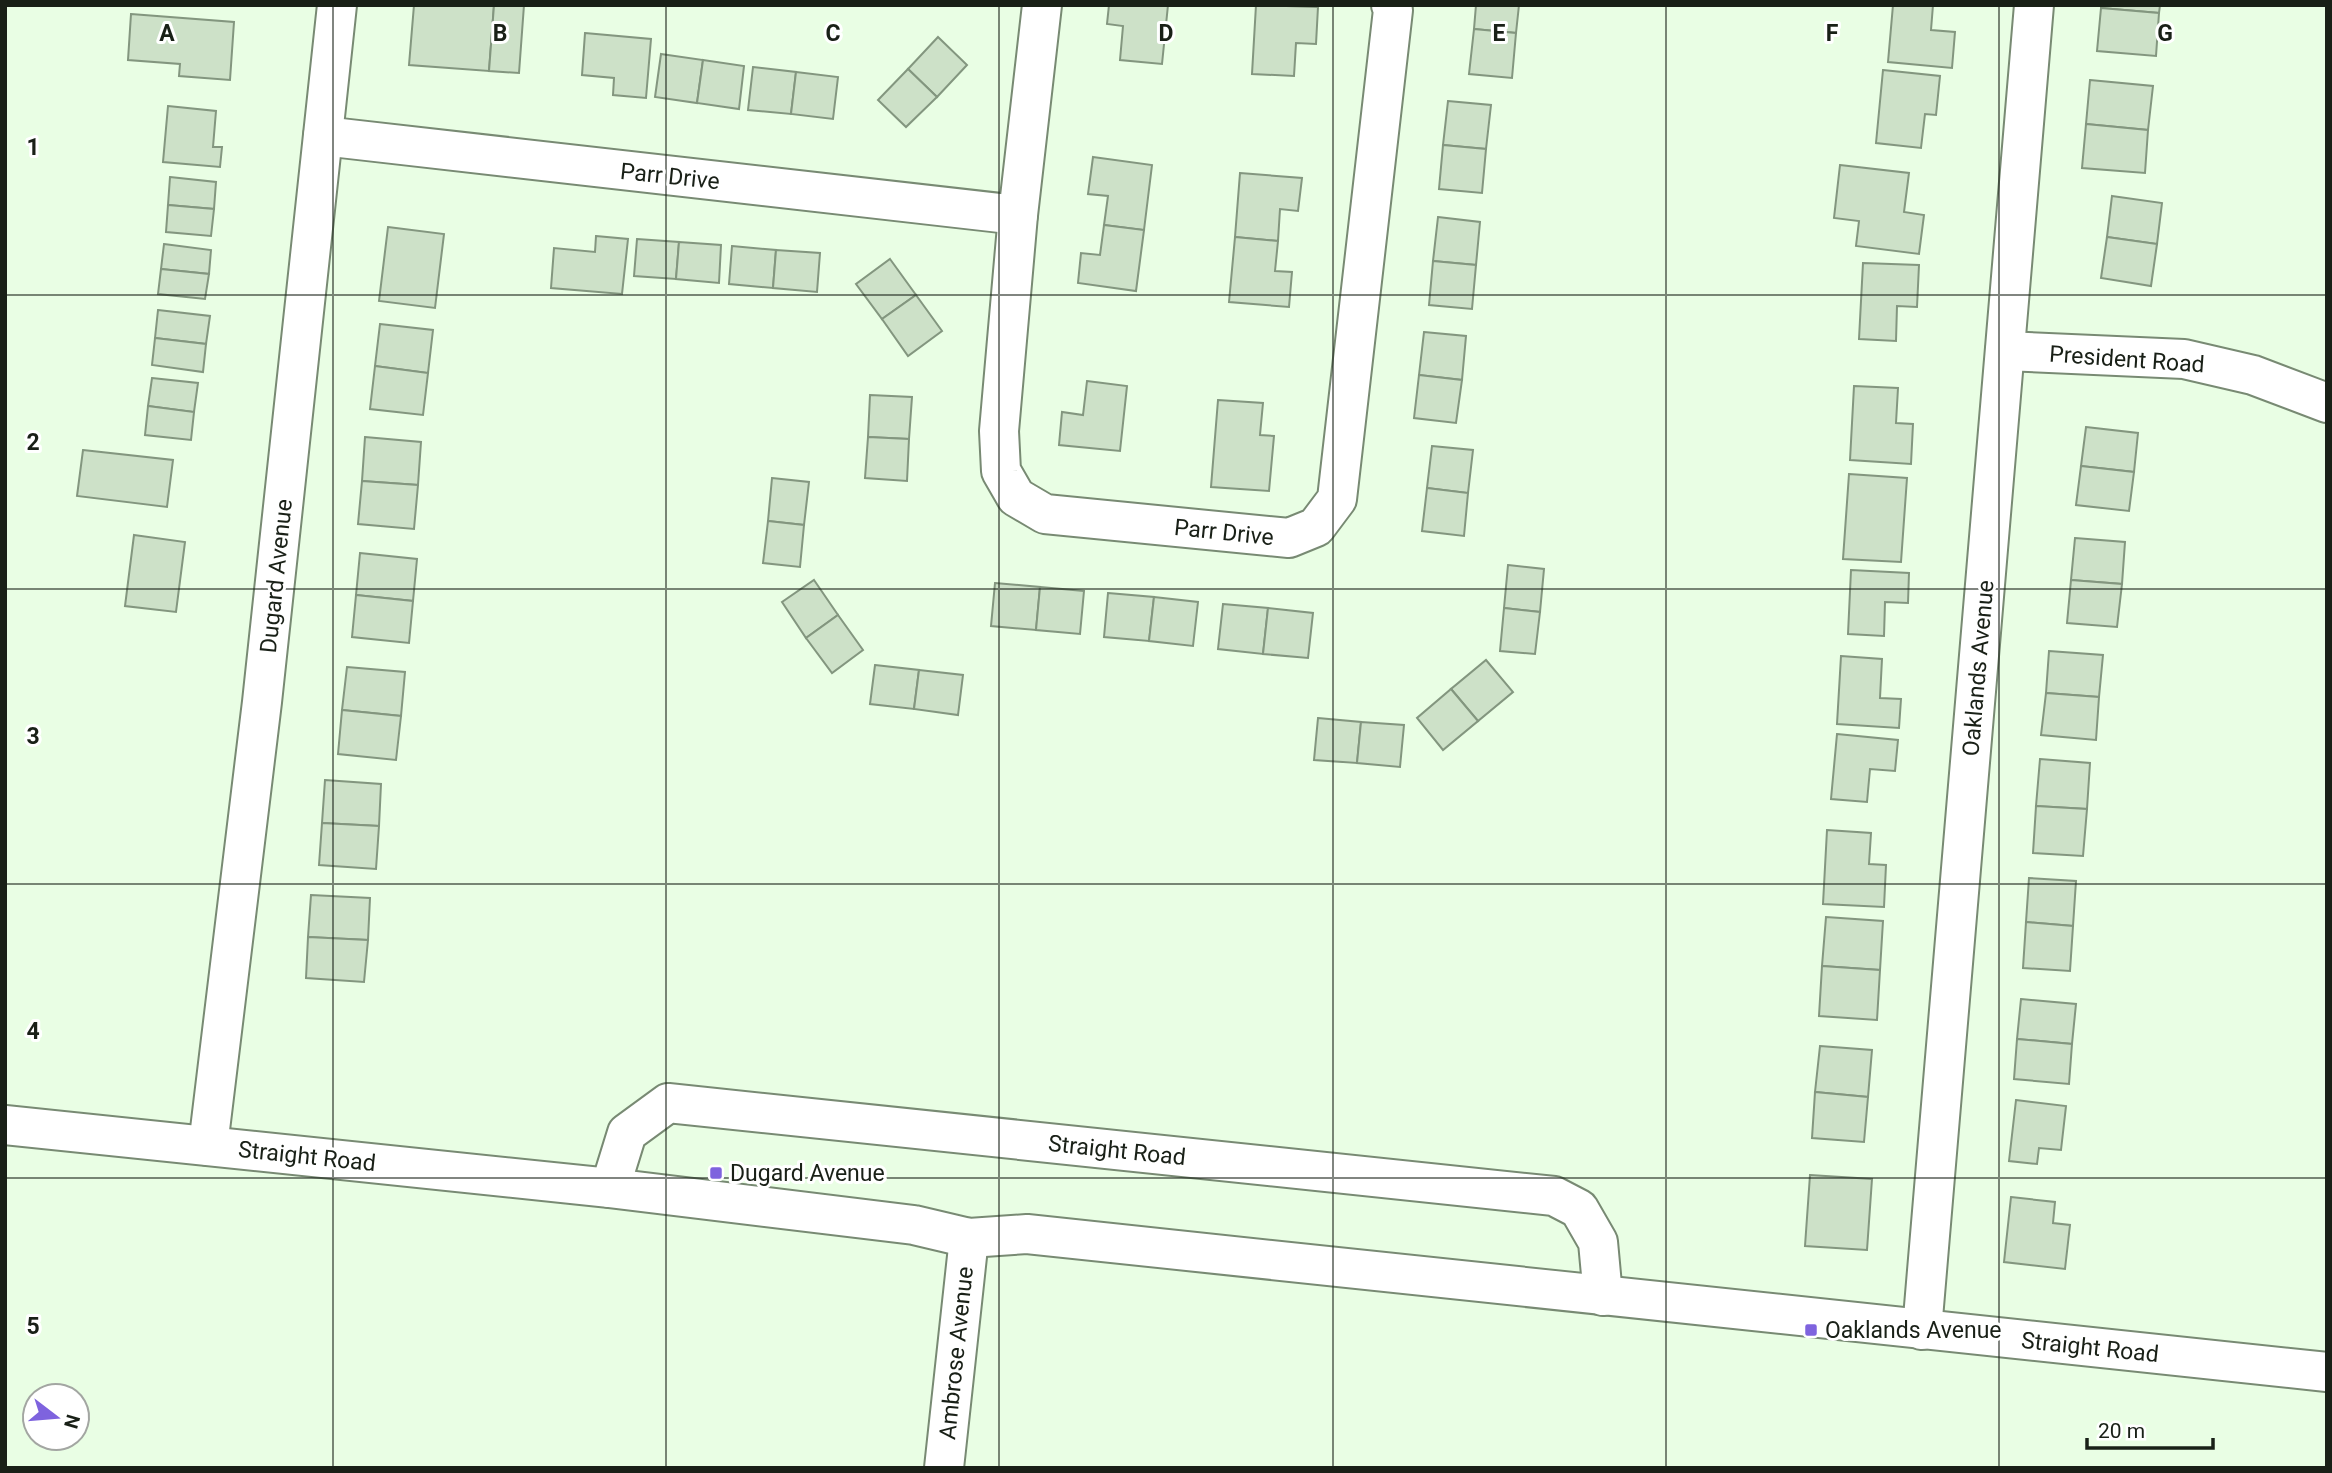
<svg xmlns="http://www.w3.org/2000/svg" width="2332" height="1473" viewBox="0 0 2332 1473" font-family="Roboto,sans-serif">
<rect width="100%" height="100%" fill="#e9fee4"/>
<g fill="#cde1c8" stroke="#83967f" stroke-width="2">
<polygon points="414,5 494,5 489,71 409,65"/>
<polygon points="494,5 524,5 519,73 489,71"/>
<polygon points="1109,5 1168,5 1162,64 1120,60 1123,26 1107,24"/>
<polygon points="1256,5 1318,7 1316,44 1296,43 1294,76 1252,74"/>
<polygon points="1476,5 1519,5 1516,33 1474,29"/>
<polygon points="1893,5 1933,5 1931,30 1955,32 1952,68 1888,62"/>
<polygon points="2101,5 2160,5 2159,13 2101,8"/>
<polygon points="2101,8 2159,13 2156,56 2097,51"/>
<polygon points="131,14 234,22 230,80 179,76 180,64 128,60"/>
<polygon points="1474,29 1516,33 1512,78 1469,74"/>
<polygon points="585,33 651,39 646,98 613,95 614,78 582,75"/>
<polygon points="938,37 967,65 937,97 908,69"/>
<polygon points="661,54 703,60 697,103 655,97"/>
<polygon points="703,60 744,66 739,109 697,103"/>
<polygon points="753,67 796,72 791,114 748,110"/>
<polygon points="908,69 937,97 906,127 878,100"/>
<polygon points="1883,70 1940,76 1936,115 1925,114 1921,148 1876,143"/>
<polygon points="796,72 838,77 833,119 791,114"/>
<polygon points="2090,80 2153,86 2148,130 2086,124"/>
<polygon points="1448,101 1491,105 1486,149 1443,145"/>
<polygon points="168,106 216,111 213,147 222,147 220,167 163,162"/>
<polygon points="2086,124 2148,130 2145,173 2082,168"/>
<polygon points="1443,145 1486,149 1482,193 1439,189"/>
<polygon points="1093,157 1152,165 1144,230 1104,225 1108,196 1088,194"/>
<polygon points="1840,165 1909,173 1904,212 1924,215 1919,254 1856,246 1859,221 1834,218"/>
<polygon points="1240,173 1302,178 1298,211 1280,209 1278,241 1235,237"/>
<polygon points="170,177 216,182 214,209 168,205"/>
<polygon points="2112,196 2162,203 2157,244 2107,237"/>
<polygon points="168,205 214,209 211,236 166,232"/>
<polygon points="1438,217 1480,222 1476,265 1433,261"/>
<polygon points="1104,225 1144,230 1136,291 1078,283 1081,253 1100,255"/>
<polygon points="388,227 444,234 435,308 379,301"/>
<polygon points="596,236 628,239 622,294 551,288 554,248 595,252"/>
<polygon points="1235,237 1278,241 1275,271 1292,272 1289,307 1229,302"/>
<polygon points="2107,237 2157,244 2151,286 2101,278"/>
<polygon points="637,239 679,242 676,279 634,276"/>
<polygon points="679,242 721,245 719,283 676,279"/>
<polygon points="164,244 211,250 209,274 161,269"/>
<polygon points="732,246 776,250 773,288 729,284"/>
<polygon points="776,250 820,253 817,292 773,288"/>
<polygon points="890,259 916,295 882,319 856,284"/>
<polygon points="1433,261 1476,265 1472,309 1429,305"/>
<polygon points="1863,263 1919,265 1917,307 1897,306 1896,341 1859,339"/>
<polygon points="161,269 209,274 205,299 158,294"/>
<polygon points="916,295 942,331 908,356 882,319"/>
<polygon points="158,310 210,316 206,344 155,338"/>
<polygon points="380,324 433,330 428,373 375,366"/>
<polygon points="1424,332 1466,336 1462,380 1419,375"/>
<polygon points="155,338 206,344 203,372 152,365"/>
<polygon points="375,366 428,373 423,415 370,409"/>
<polygon points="1419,375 1462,380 1456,423 1414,418"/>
<polygon points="152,378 198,383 194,412 148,406"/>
<polygon points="1087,381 1127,386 1120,451 1059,445 1062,412 1083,415"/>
<polygon points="1854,386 1898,388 1896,423 1913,424 1911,464 1850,460"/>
<polygon points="870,395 912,397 909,439 868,437"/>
<polygon points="1218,400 1263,403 1260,435 1274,436 1269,491 1211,487"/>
<polygon points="148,406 194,412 191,440 145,435"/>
<polygon points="2086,427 2138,433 2134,472 2081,466"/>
<polygon points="365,437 421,442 418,485 362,481"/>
<polygon points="868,437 909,439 907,481 865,478"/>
<polygon points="1432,446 1473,450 1468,493 1427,488"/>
<polygon points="83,450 173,460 167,507 77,496"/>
<polygon points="2081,466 2134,472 2129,511 2076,505"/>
<polygon points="1849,474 1907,478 1901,562 1843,559"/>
<polygon points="772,478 809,482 804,525 768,521"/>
<polygon points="362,481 418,485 414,529 358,524"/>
<polygon points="1427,488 1468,493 1464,536 1422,531"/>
<polygon points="768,521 804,525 800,567 763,563"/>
<polygon points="134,535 185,542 176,612 125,606"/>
<polygon points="2075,538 2125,542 2122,584 2071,580"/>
<polygon points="360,553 417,559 413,601 356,595"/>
<polygon points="1508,565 1544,569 1540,612 1504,608"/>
<polygon points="1851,570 1909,573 1908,603 1885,602 1884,636 1848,634"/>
<polygon points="814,580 838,615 806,638 782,602"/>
<polygon points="2071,580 2122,584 2117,627 2067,623"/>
<polygon points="995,583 1040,587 1036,630 991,626"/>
<polygon points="1040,587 1084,591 1080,634 1036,630"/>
<polygon points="1108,593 1154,597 1149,641 1104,637"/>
<polygon points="356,595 413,601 409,643 352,637"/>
<polygon points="1154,597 1198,602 1193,646 1149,641"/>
<polygon points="1223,604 1268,608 1263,654 1218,649"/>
<polygon points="1268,608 1313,613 1308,658 1263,654"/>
<polygon points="1504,608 1540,612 1535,654 1500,651"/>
<polygon points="838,615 863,650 832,673 806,638"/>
<polygon points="2049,651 2103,655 2099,697 2046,693"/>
<polygon points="1841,656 1882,659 1880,698 1901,699 1899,728 1837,724"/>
<polygon points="1486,660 1513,692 1478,721 1451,689"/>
<polygon points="875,665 919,670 914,709 870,704"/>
<polygon points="347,667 405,672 401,716 342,710"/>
<polygon points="919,670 963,675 958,715 914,709"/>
<polygon points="1451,689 1478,721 1443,750 1417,718"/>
<polygon points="2046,693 2099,697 2096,740 2041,735"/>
<polygon points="342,710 401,716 396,760 338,754"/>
<polygon points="1318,718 1361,722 1357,763 1314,760"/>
<polygon points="1361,722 1404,725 1400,767 1357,763"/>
<polygon points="1837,734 1898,740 1895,771 1870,769 1867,802 1831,799"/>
<polygon points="2040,759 2090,763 2087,809 2036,806"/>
<polygon points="325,780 381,784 379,826 322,823"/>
<polygon points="2036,806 2087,809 2083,856 2033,853"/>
<polygon points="322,823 379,826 376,869 319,865"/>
<polygon points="1827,830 1871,833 1869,864 1886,865 1884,907 1823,904"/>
<polygon points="2029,878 2076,881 2073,926 2026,922"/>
<polygon points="311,895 370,898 368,940 308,937"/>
<polygon points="1826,917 1883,921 1880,970 1822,966"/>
<polygon points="2026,922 2073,926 2070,971 2023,968"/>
<polygon points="308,937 368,940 364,982 306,978"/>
<polygon points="1822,966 1880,970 1877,1020 1819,1016"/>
<polygon points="2021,999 2076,1004 2072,1044 2017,1039"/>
<polygon points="2017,1039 2072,1044 2069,1084 2014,1079"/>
<polygon points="1820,1046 1872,1050 1868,1097 1815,1092"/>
<polygon points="1815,1092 1868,1097 1864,1142 1812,1138"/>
<polygon points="2016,1100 2066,1106 2061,1150 2039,1148 2037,1164 2009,1161"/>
<polygon points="1810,1175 1872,1179 1867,1250 1805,1246"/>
<polygon points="2011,1197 2055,1202 2053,1223 2070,1225 2065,1269 2004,1262"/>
</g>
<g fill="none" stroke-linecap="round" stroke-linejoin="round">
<defs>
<g id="minor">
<polyline points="1042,5 1018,215 999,431 1001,471 1016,497 1045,514 1289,538 1316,527 1337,499 1393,10 1391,5"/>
<polyline points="323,136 1018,215"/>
<polyline points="2005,351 2184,359 2253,375 2327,403"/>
<polyline points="5,1125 610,1188 914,1225 969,1238 1027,1234 2327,1372"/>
<polyline points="208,1146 262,702 337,5"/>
<polyline points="610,1188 627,1133 668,1103 1554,1196 1579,1209 1598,1242 1603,1296"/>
<polyline points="1922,1330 2034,5"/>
<polyline points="944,1468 969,1238"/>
</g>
</defs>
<use href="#minor" stroke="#788a73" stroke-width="42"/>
<use href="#minor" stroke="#fff" stroke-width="38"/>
</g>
<path fill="none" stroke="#192017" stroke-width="2" stroke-opacity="0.55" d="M333 5V1468M666 5V1468M999 5V1468M1333 5V1468M1666 5V1468M1999 5V1468M5 295H2327M5 589H2327M5 884H2327M5 1178H2327"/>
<g fill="#7e63de" stroke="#fff" stroke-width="2.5">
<rect x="709" y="1166" width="14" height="14" rx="3.5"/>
<rect x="1804" y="1323" width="14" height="14" rx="3.5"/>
</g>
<g text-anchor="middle" stroke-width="6" stroke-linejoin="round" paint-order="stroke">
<g font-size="23" fill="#192017" stroke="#fff">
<text transform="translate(670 176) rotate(6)" y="8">Parr Drive</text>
<text transform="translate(2127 359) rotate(4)" y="8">President Road</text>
<text transform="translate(1224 532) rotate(6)" y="8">Parr Drive</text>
<text transform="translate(276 576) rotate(-84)" y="8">Dugard Avenue</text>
<text transform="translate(1978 668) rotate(-85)" y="8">Oaklands Avenue</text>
<text transform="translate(1117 1150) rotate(6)" y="8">Straight Road</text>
<text transform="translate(307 1156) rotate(6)" y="8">Straight Road</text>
<text transform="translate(2090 1347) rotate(6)" y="8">Straight Road</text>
<text transform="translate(956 1353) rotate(-84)" y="8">Ambrose Avenue</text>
</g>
<g font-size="23" fill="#192017" stroke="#fff" text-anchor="start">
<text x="730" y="1181">Dugard Avenue</text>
<text x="1825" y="1338">Oaklands Avenue</text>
</g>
</g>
<g font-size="23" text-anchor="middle" font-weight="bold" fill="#192017" stroke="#fff" stroke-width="6" stroke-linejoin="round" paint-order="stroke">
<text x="167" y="41">A</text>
<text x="500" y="41">B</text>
<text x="833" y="41">C</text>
<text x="1166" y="41">D</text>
<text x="1499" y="41">E</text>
<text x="1832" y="41">F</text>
<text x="2165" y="41">G</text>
<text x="33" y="155">1</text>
<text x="33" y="450">2</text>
<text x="33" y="744">3</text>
<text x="33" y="1039">4</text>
<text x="33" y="1334">5</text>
</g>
<rect width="2332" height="1473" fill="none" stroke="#192017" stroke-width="14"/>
<g transform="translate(56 1417) rotate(106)"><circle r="33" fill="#ffffff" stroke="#a3a6a2" stroke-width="2"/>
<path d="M0-5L12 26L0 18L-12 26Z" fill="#7e63de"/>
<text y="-10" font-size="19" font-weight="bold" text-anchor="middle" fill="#192017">N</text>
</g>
<path d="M2087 1438v10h126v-10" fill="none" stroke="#192017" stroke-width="3.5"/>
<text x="2098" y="1438" font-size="21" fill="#192017" stroke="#ffffff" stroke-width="5" paint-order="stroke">20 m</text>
</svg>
